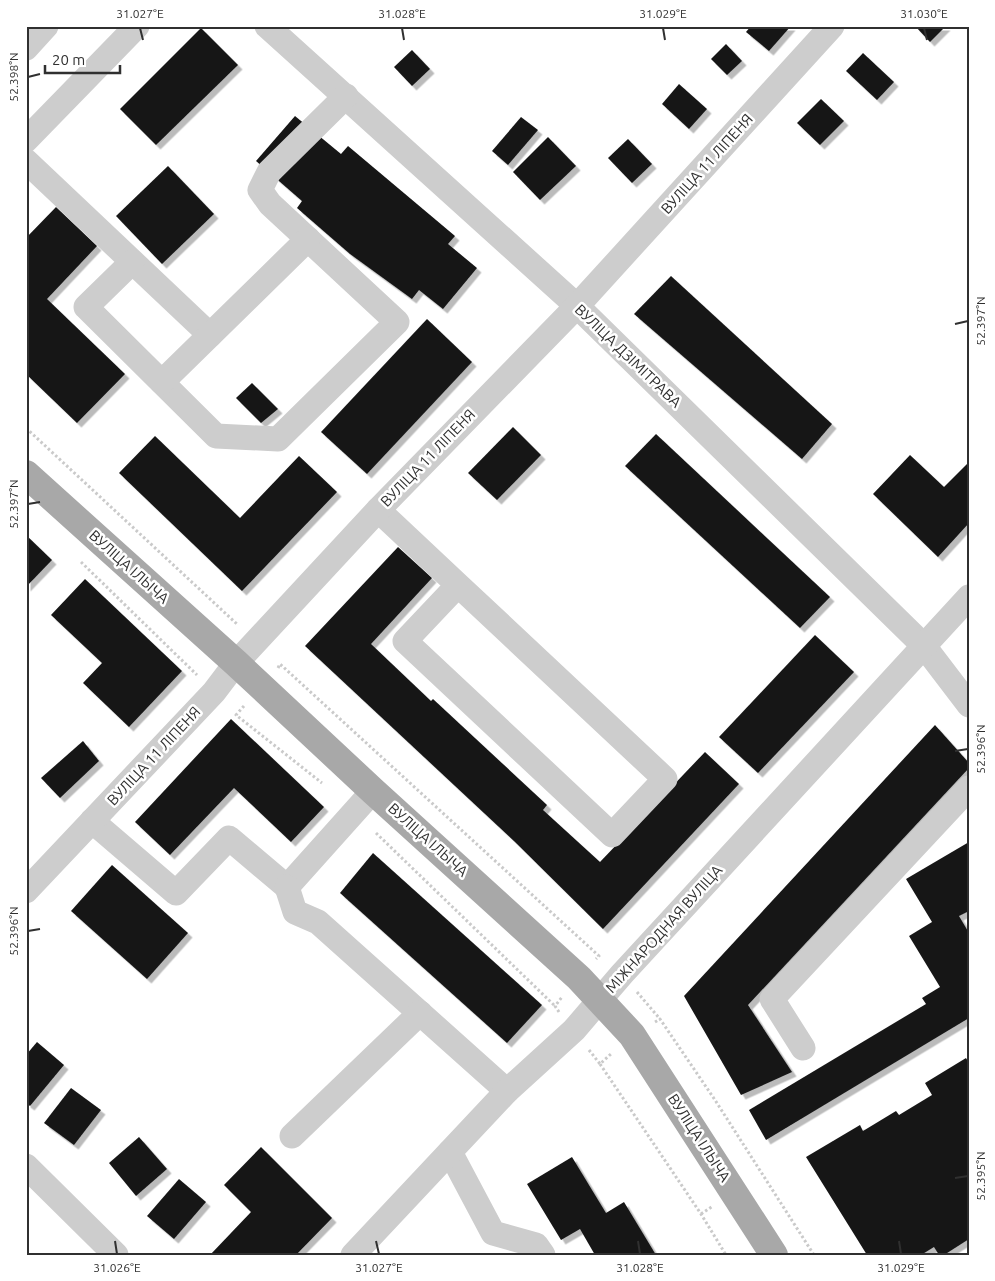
<svg xmlns="http://www.w3.org/2000/svg" width="995" height="1281" viewBox="0 0 995 1281" font-family="Ubuntu,sans-serif">
<defs>
<filter id="shadow"><feDropShadow dx="4.5" dy="4.5" stdDeviation="0" flood-color="#0004"/></filter>
</defs>
<rect width="100%" height="100%" fill="#fff"/>
<g fill="#171717" filter="url(#shadow)">
<polygon points="751,26 791,26 769,51 746,32"/>
<polygon points="915,26 946,26 930,42"/>
<polygon points="201,28 238,65 156,145 120,109"/>
<polygon points="726,44 742,61 727,75 711,59"/>
<polygon points="412,50 430,69 412,86 394,67"/>
<polygon points="863,53 894,82 877,100 846,71"/>
<polygon points="679,84 707,109 689,129 662,104"/>
<polygon points="821,99 844,121 820,145 797,123"/>
<polygon points="295,116 341,154 348,146 455,236 448,244 477,268 443,309 419,290 412,299 350,254 297,208 302,201 256,161"/>
<polygon points="521,117 538,130 508,165 492,151"/>
<polygon points="548,137 576,166 540,200 513,172"/>
<polygon points="628,139 652,164 632,183 608,158"/>
<polygon points="168,166 214,214 162,264 116,216"/>
<polygon points="56,207 97,246 47,299 125,374 77,423 26,374 26,238"/>
<polygon points="671,276 832,424 802,459 634,314"/>
<polygon points="427,319 472,362 367,474 321,432"/>
<polygon points="252,383 278,409 261,423 236,398"/>
<polygon points="513,427 541,455 497,500 468,473"/>
<polygon points="656,434 830,597 800,628 625,466"/>
<polygon points="155,436 240,518 299,456 337,492 242,591 119,473"/>
<polygon points="910,455 944,487 969,462 969,523 938,557 873,494"/>
<polygon points="26,535 52,560 26,587"/>
<polygon points="398,547 432,578 371,644 431,701 433,699 547,805 543,810 600,862 705,752 739,784 603,929 514,841 305,646"/>
<polygon points="85,579 182,671 129,727 83,683 102,663 51,615"/>
<polygon points="815,635 854,672 758,773 719,737"/>
<polygon points="231,719 324,807 291,842 234,788 170,855 135,822"/>
<polygon points="935,725 969,763 969,768 748,1005 792,1072 741,1095 684,996"/>
<polygon points="83,741 99,761 60,798 41,778"/>
<polygon points="969,842 969,911 959,916 969,933 969,1018 766,1140 749,1110 926,1004 922,998 940,987 909,936 932,922 906,879"/>
<polygon points="373,853 542,1005 507,1043 340,893"/>
<polygon points="112,865 188,933 147,979 71,911"/>
<polygon points="37,1042 64,1065 30,1106 26,1103 26,1055"/>
<polygon points="966,1058 969,1063 969,1239 944,1255 939,1255 934,1247 921,1255 867,1255 806,1157 860,1125 863,1131 896,1111 899,1115 932,1095 925,1083"/>
<polygon points="71,1088 101,1110 74,1145 44,1123"/>
<polygon points="139,1137 167,1169 136,1196 109,1163"/>
<polygon points="261,1147 332,1218 296,1255 210,1255 251,1212 224,1185"/>
<polygon points="572,1157 606,1213 624,1202 656,1255 595,1255 580,1229 561,1240 527,1184"/>
<polygon points="179,1179 206,1202 174,1239 147,1216"/>
</g>
<g fill="none" stroke-linecap="round" stroke-linejoin="round">
<g stroke="#cacaca" stroke-width="3" stroke-dasharray="2.5 2.5" stroke-linecap="butt">
<polyline points="26,428 238,625"/>
<polyline points="81,562 197,675"/>
<polyline points="278,668 280,664 599,956 596,959"/>
<polyline points="244,706 236,715 322,783"/>
<polyline points="376,833 555,1006"/>
<polyline points="637,992 660,1019"/>
<polyline points="559,1012 555,1006 562,997"/>
<polyline points="655,1022 660,1019 715,1100 814,1255"/>
<polyline points="589,1050 600,1064 612,1053"/>
<polyline points="600,1064 701,1214 726,1255"/>
<polyline points="701,1214 713,1206"/>
</g>
<g stroke="#cdcdcd" stroke-width="25">
<polyline points="267,26 577,306 924,646 969,705"/>
<polyline points="26,48 46,26"/>
<polyline points="26,140 137,26"/>
<polyline points="26,161 210,335"/>
<polyline points="132,262 86,307 216,436 278,439 397,322 270,204 260,190 269,172 346,96"/>
<polyline points="162,382 308,239"/>
<polyline points="378,510 458,585 405,641 612,835 665,779 458,585"/>
<polyline points="92,821 176,893 229,838 287,887 373,791"/>
<polyline points="287,887 295,912 318,922 507,1091"/>
<polyline points="26,891 214,692 236,663 378,510 577,306 832,26"/>
<polyline points="803,1048 772,999 969,788"/>
<polyline points="292,1136 420,1013"/>
<polyline points="450,1152 493,1233 536,1245 543,1255"/>
<polyline points="26,1166 116,1255"/>
<polyline points="353,1255 507,1091 574,1030 622,974 969,597"/>
</g>
<polyline stroke="#a8a8a8" stroke-width="28" points="26,474 236,663 373,791 579,978 632,1035 774,1255"/>
</g>
<path fill="none" stroke="#303030" stroke-width="2" d="M140 28 143 40M402 28 404 40M663 28 665 40M924 28 927 40M28 77 40 74M955 324 968 321M28 504 40 502M955 751 968 749M28 931 40 929M955 1178 968 1176M115 1241 117 1254M376 1241 379 1254M638 1241 640 1254M899 1241 901 1254"/>
<g text-anchor="middle" stroke-width="5" stroke-linejoin="round" paint-order="stroke">
<g font-size="15" fill="#303030" stroke="#fff">
<text transform="translate(707 164) rotate(-48)" y="5">ВУЛІЦА 11 ЛІПЕНЯ</text>
<text transform="translate(628 356) rotate(44)" y="5">ВУЛІЦА ДЗІМІТРАВА</text>
<text transform="translate(428 458) rotate(-46)" y="5">ВУЛІЦА 11 ЛІПЕНЯ</text>
<text transform="translate(129 567) rotate(42)" y="5">ВУЛІЦА ІЛЬІЧА</text>
<text transform="translate(154 756) rotate(-47)" y="5">ВУЛІЦА 11 ЛІПЕНЯ</text>
<text transform="translate(428 840) rotate(42)" y="5">ВУЛІЦА ІЛЬІЧА</text>
<text transform="translate(664 929) rotate(-48)" y="5">МІЖНАРОДНАЯ ВУЛІЦА</text>
<text transform="translate(699 1138) rotate(57)" y="5">ВУЛІЦА ІЛЬІЧА</text>
</g>
</g>
<rect width="995" height="1281" fill="none" stroke="#ffffff" stroke-width="55"/>
<path d="M45 65v8h75v-8" fill="none" stroke="#303030" stroke-width="2.5"/>
<text x="52" y="65" font-size="15" fill="#303030" stroke="#ffffff" stroke-width="4" paint-order="stroke">20 m</text>
<rect x="28" y="28" width="940" height="1226" fill="none" stroke="#303030" stroke-width="2"/>
<g font-size="12" text-anchor="middle" fill="#303030">
<text x="140" y="18">31.027°E</text>
<text x="402" y="18">31.028°E</text>
<text x="663" y="18">31.029°E</text>
<text x="924" y="18">31.030°E</text>
<text transform="translate(14 77) rotate(-90)" y="4">52.398°N</text>
<text transform="translate(981 321) rotate(-90)" y="4">52.397°N</text>
<text transform="translate(14 504) rotate(-90)" y="4">52.397°N</text>
<text transform="translate(981 749) rotate(-90)" y="4">52.396°N</text>
<text transform="translate(14 931) rotate(-90)" y="4">52.396°N</text>
<text transform="translate(981 1176) rotate(-90)" y="4">52.395°N</text>
<text x="117" y="1272">31.026°E</text>
<text x="379" y="1272">31.027°E</text>
<text x="640" y="1272">31.028°E</text>
<text x="901" y="1272">31.029°E</text>
</g>
</svg>
